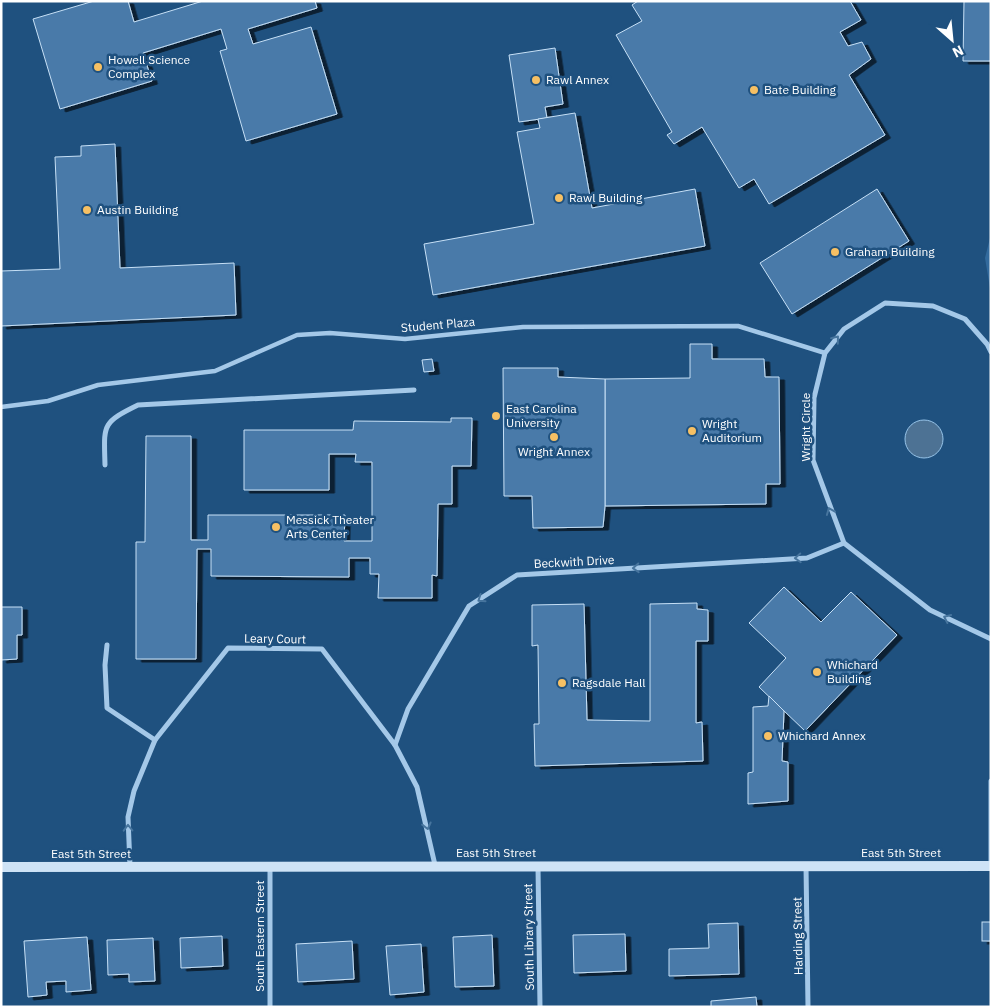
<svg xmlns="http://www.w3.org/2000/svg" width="992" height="1008" viewBox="0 0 992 1008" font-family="'IBM Plex Sans',sans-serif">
<defs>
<filter id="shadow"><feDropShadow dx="5.5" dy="3" stdDeviation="0" flood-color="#0009"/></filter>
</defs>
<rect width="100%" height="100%" fill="#1f517f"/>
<polygon fill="#326a9d" points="991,234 991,294 985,258"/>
<circle fill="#4d7294" stroke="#97c4e9" cx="924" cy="439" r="19"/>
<g fill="#487aa9" stroke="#c7e0f6" filter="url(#shadow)">
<polygon points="94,1 128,1 134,22 203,1 315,1 317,8 248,29 253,44 311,27 337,114 246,141 220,51 227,49 221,29 143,53 152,81 60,109 33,19"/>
<polygon points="638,1 850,1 861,20 840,32 848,46 862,42 871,59 849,75 885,135 769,204 754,179 739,188 702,127 674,144 667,135 672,132 616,35 642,21 632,5"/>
<polygon points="964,1 991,1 991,61 963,61"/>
<polygon points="555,48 563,104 545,107 547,118 519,122 509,55"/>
<polygon points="575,113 592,208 695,189 705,246 433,295 424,244 534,224 517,132 540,128 538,119"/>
<polygon points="115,144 120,268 234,263 236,315 1,326 1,271 60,269 55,157 81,156 81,146"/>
<polygon points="877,189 909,241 792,314 760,263"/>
<polygon points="690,344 712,344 712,359 764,359 765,377 779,377 780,484 766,484 766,504 605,506 605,379 690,378"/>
<polygon points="432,359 434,371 424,372 422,360"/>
<polygon points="503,368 558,368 558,377 605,379 605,506 603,527 533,528 532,496 504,496"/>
<polygon points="451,418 472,418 471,466 452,466 452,504 438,504 437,576 432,575 432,598 378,598 379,574 370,574 370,558 349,558 349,577 211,576 211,549 197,549 196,659 136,659 136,542 145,542 146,436 191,436 191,540 208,540 208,515 345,515 344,541 372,541 372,462 355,462 356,454 329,454 329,490 244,490 244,430 353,430 354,421 451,422"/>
<polygon points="784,587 821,622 851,592 897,635 805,731 759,687 786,658 749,623"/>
<polygon points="697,603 697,609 708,610 708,641 696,641 696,723 702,722 703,761 535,766 534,724 539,724 538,645 532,646 532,605 584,604 587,720 650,721 650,604"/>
<polygon points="1,607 22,607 22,635 17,635 17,659 1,660"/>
<polygon points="769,696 784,711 782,761 788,762 788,801 748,804 748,773 753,772 753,707 768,706"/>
<rect x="982" y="922" width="9" height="19"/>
<polygon points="738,923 739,974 669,976 669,949 709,948 708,924"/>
<polygon points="625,934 626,971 574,973 573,935"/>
<polygon points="492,935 494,986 455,987 453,937"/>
<polygon points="222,936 223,966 181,968 180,938"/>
<polygon points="87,937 91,990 66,992 66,981 46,982 47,995 28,997 24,941"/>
<polygon points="153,938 155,981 129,982 129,974 108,975 107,940"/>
<polygon points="352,941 354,979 298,982 296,944"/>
<polygon points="421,944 424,992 390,995 386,946"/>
<polygon points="756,997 757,1007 711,1007 711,1001"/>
</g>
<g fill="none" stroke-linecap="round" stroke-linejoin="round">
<polyline stroke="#a4c8e8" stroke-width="4.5" points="1,407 48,401 98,385 215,371 297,335 330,333 405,339 523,327 738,326 825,353"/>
<g stroke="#a4c8e8" stroke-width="5">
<polyline points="991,352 987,344 965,319 933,306 885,303 844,329 825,353 814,398 813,460 844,543 930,610 991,639"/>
<path d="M105 465C104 425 101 423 138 405L414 390"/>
<polyline points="107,645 105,665 107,708 155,740"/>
<polyline points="395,745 408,709 469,606 517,575 807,558 844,543"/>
<polyline points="991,781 991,864"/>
<polyline points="130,866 128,817 134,791 155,740 228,648 322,649 395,745 417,787 435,865"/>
<polyline points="270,866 270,1007"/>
<polyline points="806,866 808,1007"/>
<polyline points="538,867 540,1007"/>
</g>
<polyline stroke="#cee3f6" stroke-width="10" points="1,867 991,866"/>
</g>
<defs><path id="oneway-chevron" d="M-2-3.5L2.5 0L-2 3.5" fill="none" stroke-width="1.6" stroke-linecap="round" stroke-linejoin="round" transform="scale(1.25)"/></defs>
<g stroke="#47759e">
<use href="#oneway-chevron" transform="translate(836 339) rotate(-51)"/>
<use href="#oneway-chevron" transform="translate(830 511) rotate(-112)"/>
<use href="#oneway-chevron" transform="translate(798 558) rotate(177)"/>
<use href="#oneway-chevron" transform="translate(636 568) rotate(177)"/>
<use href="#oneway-chevron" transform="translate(481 599) rotate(146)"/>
<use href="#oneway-chevron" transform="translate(947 618) rotate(-155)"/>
<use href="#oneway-chevron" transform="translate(427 826) rotate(76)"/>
<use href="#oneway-chevron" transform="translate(128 828) rotate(-91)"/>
</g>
<g fill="#f6c064" stroke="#1f517f" stroke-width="2">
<circle cx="98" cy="67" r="5"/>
<circle cx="536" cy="80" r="5"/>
<circle cx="754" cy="90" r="5"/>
<circle cx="559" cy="198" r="5"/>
<circle cx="87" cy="210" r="5"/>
<circle cx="835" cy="252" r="5"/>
<circle cx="496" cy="416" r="5"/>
<circle cx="692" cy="431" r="5"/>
<circle cx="554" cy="437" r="5"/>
<circle cx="276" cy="527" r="5"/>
<circle cx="817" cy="672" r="5"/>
<circle cx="562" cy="683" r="5"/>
<circle cx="768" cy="736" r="5"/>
</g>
<g text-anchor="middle" stroke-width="5" stroke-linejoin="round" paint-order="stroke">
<g font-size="12" fill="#fff" stroke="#1f517f" text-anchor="start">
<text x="108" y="64">Howell Science<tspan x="108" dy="14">Complex</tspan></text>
<text x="546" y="84">Rawl Annex</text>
<text x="764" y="94">Bate Building</text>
<text x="569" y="202">Rawl Building</text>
<text x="97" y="214">Austin Building</text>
<text x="845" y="256">Graham Building</text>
<text x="506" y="413">East Carolina<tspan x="506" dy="14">University</tspan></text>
<text x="702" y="428">Wright<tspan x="702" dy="14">Auditorium</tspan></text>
<text x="554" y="456" text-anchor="middle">Wright Annex</text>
<text x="286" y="524">Messick Theater<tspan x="286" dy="14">Arts Center</tspan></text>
<text x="827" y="669">Whichard<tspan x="827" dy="14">Building</tspan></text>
<text x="572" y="687">Ragsdale Hall</text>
<text x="778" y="740">Whichard Annex</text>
</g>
<g font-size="12" fill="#fff" stroke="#1f517f">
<text transform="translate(438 325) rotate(-5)" y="4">Student Plaza</text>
<text transform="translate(806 427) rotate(-90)" y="4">Wright Circle</text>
<text transform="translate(574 562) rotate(-3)" y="4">Beckwith Drive</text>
<text transform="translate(275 639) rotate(1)" y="4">Leary Court</text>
<text x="496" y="857">East 5th Street</text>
<text x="901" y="857">East 5th Street</text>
<text x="91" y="858">East 5th Street</text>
<text transform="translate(260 936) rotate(-90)" y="4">South Eastern Street</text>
<text transform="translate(798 936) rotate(-91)" y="4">Harding Street</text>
<text transform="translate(529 937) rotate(-91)" y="4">South Library Street</text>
</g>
</g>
<rect width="992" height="1008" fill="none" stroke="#ffffff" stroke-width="5"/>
<g transform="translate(952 40) rotate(153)" stroke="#1f517f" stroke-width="4" paint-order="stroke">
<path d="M0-4L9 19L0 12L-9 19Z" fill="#ffffff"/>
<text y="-8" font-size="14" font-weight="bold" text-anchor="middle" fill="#ffffff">N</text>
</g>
</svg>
